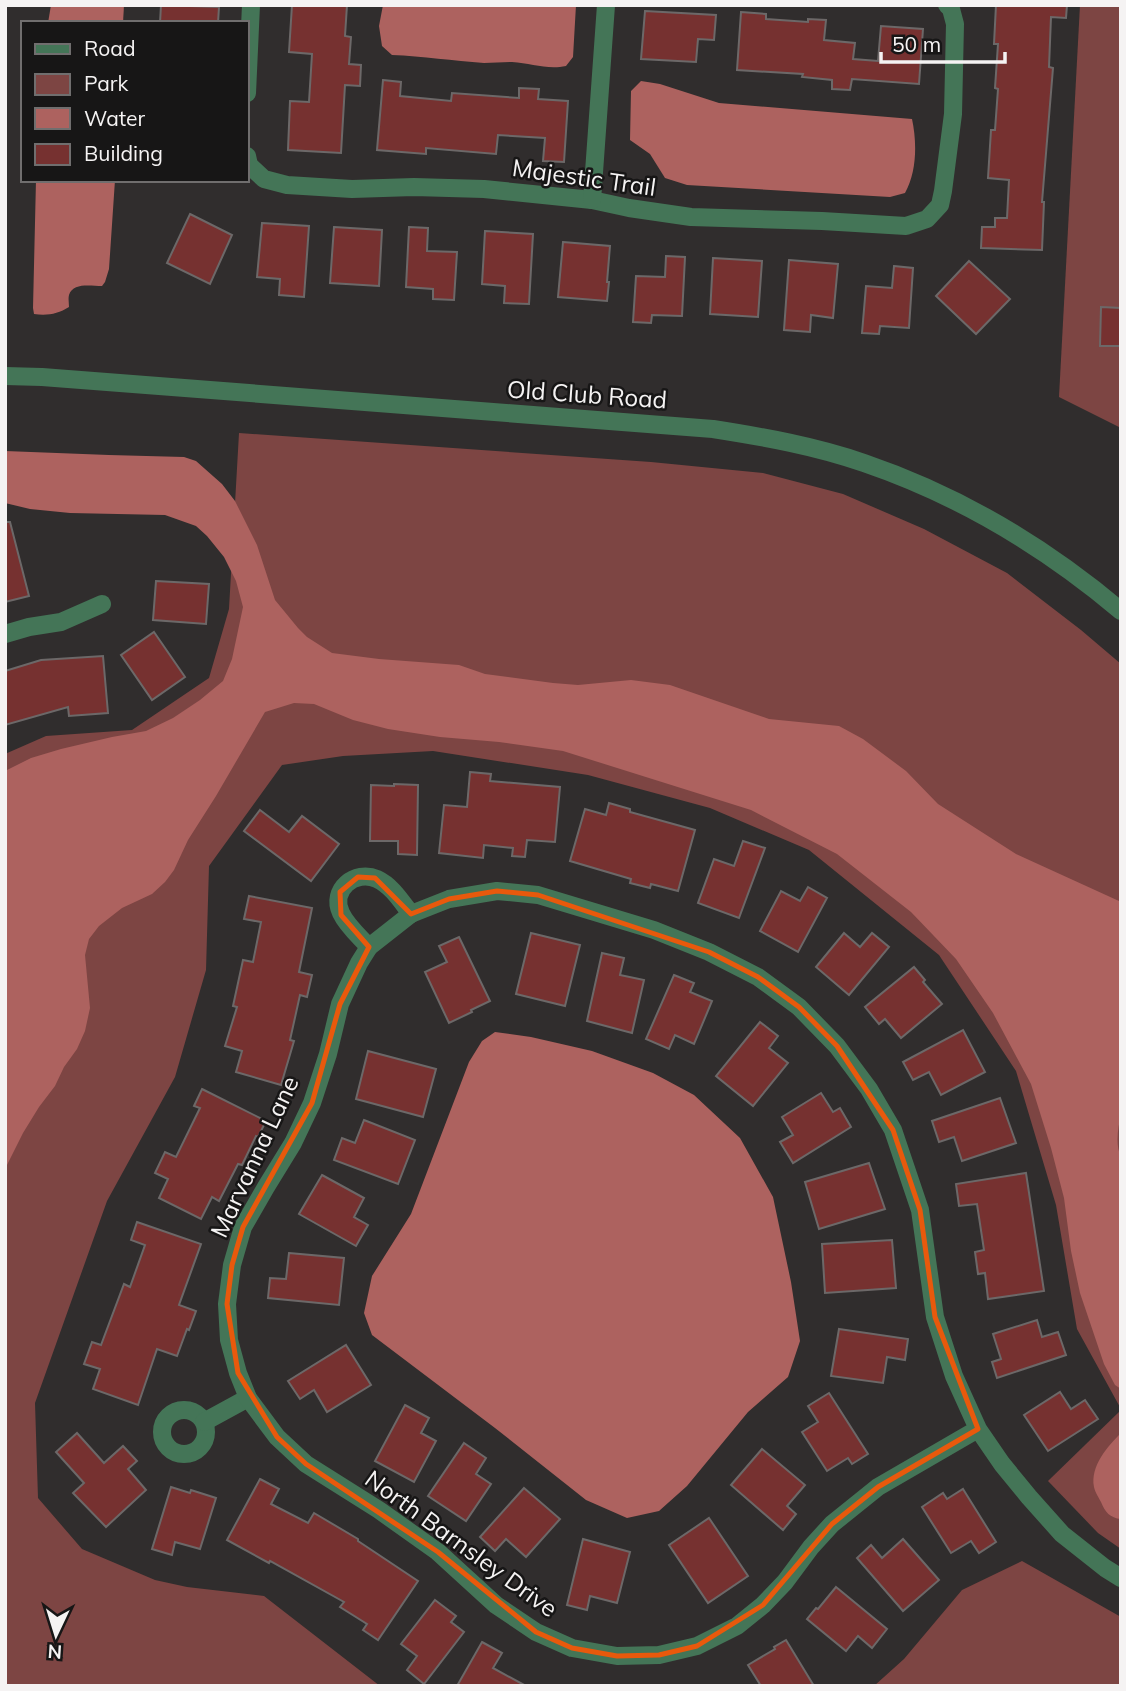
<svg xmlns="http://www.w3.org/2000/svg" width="1126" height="1691" viewBox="0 0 1126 1691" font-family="Mulish,sans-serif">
<rect width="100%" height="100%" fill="#302d2d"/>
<g fill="#7d4543">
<polygon points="1080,5 1121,5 1121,428 1059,397"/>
<polygon points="239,433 651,462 763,473 843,494 924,529 1007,573 1081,630 1121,664 1121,1409 1077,1329 1056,1205 1016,1071 939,955 809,850 710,808 588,775 433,751 343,756 282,765 209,866 206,970 175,1077 107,1201 35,1403 38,1498 82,1549 155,1580 187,1587 264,1596 380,1686 5,1686 5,754 46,736 132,730 209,678 229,609"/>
<polygon points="1121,1410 1121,1549 1098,1533 1048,1481"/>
<polygon points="1022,1561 1121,1617 1121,1686 874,1686 904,1659 962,1590"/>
</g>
<g fill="#ad625f">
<polygon points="51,5 124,5 123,23 48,23"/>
<path d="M383 5H576L573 57 566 66C547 70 531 63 512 62 503 62 493 63 484 63 453 61 423 56 392 55L382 46 379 26Z"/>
<path d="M641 81 660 84 719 103 912 119C917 142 917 172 905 193L890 197 687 185 665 178 650 154 630 140 631 91Z"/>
<path d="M36 180H115L109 269 105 282 102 286C91 286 73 282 69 295 68 299 69 303 69 307 58 314 47 316 34 314L33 308Z"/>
<path d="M5 451 109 455 184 457 196 461 222 484 235 501 257 545 275 600 298 628 307 637 332 653 379 659 459 665 485 674 553 683 578 685 631 680 670 685 769 719 839 726 863 739 906 771 938 804 1016 854 1119 901 1121 902V1115C1118 1127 1115 1145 1121 1157V1389L1115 1385 1104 1364 1080 1293 1071 1251 1064 1198 1051 1148 1031 1084 993 1013 956 959 911 912 837 854 751 810 563 751 499 742 440 737 388 729 353 720 314 704 294 703 265 712 216 796 188 840 174 870 165 882 152 894 122 908 99 926 89 939 85 955 90 1008 85 1031 77 1049 64 1067 55 1086 39 1107 23 1133 5 1169V771L31 758 61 749 112 737 146 731 173 718 200 700 223 681 232 659 243 607 236 581 224 557 207 536 196 526 165 515 70 513 30 509 5 503Z"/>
<polygon points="495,1032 531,1037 592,1051 653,1073 694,1095 740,1138 773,1197 791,1282 800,1341 788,1377 748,1412 687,1486 659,1511 627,1518 586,1500 495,1428 372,1335 364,1313 372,1276 411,1214 469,1062 482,1041"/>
<path d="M1121 1433V1519C1110 1518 1105 1512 1101 1502 1099 1498 1095 1492 1094 1487 1090 1466 1108 1446 1121 1433Z"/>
</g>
<g fill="#763130" stroke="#6c6868" stroke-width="2">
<polygon points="161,5 219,7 218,23 160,23"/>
<polygon points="292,5 347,5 345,36 351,37 349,64 361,65 360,86 345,85 341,153 288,150 290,101 309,102 312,54 289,52"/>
<polygon points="996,5 1067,5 1066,18 1051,17 1049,67 1053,68 1042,202 1044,202 1042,250 981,248 982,227 995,227 995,218 1007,218 1009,180 988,178 991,130 995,130 998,89 995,88 998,44 994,44"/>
<polygon points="645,11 716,15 714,40 698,39 696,62 641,59"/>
<polygon points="741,12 766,14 766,19 808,22 808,19 826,20 824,40 855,43 853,59 878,61 881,26 923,29 919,84 852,79 850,90 832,89 832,80 802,77 803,74 737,70"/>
<polygon points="383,80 401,82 400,96 451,101 452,93 519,98 519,88 539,89 538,99 568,101 564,162 543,161 545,138 498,135 496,154 426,148 426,154 377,150"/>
<polygon points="190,214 232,235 210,284 167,263"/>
<polygon points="262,223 309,226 304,297 279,295 280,279 257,277"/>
<polygon points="334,227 382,230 379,286 330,283"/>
<polygon points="409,227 428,228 427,251 457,252 454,300 433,299 433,289 406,287"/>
<polygon points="485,231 533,234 529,304 504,303 505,286 482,284"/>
<polygon points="563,242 610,246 607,282 609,282 607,301 558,297"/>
<polygon points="666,256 685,257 682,316 652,315 651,323 633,322 636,276 665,277"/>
<polygon points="713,258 762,261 758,317 710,314"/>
<polygon points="789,260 838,264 833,318 811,315 810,332 784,330"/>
<polygon points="969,261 1010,299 976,334 936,296"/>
<polygon points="894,266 913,268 909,328 880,326 879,334 862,333 866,286 892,288"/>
<polygon points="1101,307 1121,308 1121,346 1100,346"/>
<polygon points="5,522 10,522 29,596 5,602"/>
<polygon points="156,581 209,584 206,624 153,620"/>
<polygon points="154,632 185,677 152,700 121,655"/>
<polygon points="103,656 108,713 69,716 68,707 5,725 5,671 41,660"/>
<polygon points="470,772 491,774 490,781 560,787 555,842 527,840 525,857 512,856 513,848 484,845 483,858 439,853 444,805 467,807"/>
<polygon points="394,784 418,785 417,855 398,854 398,841 370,841 371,785 394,786"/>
<polygon points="609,803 630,809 630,812 695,830 678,891 651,884 650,888 630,883 631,879 570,861 585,809 606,815"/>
<polygon points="260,810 289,832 302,816 339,844 311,881 244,831"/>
<polygon points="743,841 765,848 739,918 698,903 714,859 734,866"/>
<polygon points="808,887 827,898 798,952 760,931 781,891 800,901"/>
<polygon points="249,896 312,908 299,972 312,975 307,997 300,995 290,1040 294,1041 281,1085 236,1072 242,1051 225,1046 237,1007 233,1006 243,960 253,962 261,922 244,919"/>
<polygon points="531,933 580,945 565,1006 516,994"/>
<polygon points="844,933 860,947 872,933 889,947 849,995 816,967"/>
<polygon points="459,937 490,1001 471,1010 472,1012 449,1023 425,972 447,962 439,946"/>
<polygon points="602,953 624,958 620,975 644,980 632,1033 587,1021"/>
<polygon points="914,967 925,980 923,982 942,1004 901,1038 885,1019 879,1024 865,1007"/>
<polygon points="674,975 694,983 690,992 712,1001 694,1044 675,1035 669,1049 646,1039"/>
<polygon points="760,1022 778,1036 769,1048 788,1063 753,1106 716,1076"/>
<polygon points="963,1030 985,1072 941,1095 929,1072 913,1080 903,1062"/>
<polygon points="368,1051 436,1069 423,1117 356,1099"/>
<polygon points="202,1089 266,1121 258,1137 256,1136 242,1165 238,1164 219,1201 212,1197 201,1219 159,1198 168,1179 155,1173 165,1152 176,1157 200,1108 194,1106"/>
<polygon points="821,1093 833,1112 840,1108 851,1127 793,1163 780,1142 793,1135 782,1117"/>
<polygon points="1000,1098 1016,1143 962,1161 954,1137 939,1142 932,1121"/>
<polygon points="364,1120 415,1140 398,1184 334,1160 342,1138 355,1143"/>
<polygon points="869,1163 885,1209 819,1229 805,1182"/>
<polygon points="1026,1173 1044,1291 988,1299 985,1273 978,1274 975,1252 984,1250 977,1204 959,1206 956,1184"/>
<polygon points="322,1175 364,1198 354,1217 368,1225 356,1246 299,1214"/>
<polygon points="137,1222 201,1244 179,1305 196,1311 189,1330 187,1329 177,1356 157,1349 138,1405 93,1389 100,1369 84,1364 92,1342 101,1345 124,1284 130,1287 145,1245 131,1240"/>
<polygon points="892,1240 896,1288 825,1293 822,1244"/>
<polygon points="289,1253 344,1258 339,1305 268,1298 270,1278 286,1279"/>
<polygon points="1037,1320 1042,1337 1058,1332 1066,1355 997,1378 992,1362 1001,1359 993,1334"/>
<polygon points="839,1329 908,1339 905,1360 887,1357 883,1383 831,1376"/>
<polygon points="346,1345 371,1385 327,1412 314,1390 300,1399 288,1381"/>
<polygon points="1060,1392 1071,1409 1085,1400 1098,1419 1048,1451 1024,1415"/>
<polygon points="829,1393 868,1454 852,1464 848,1458 827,1471 802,1432 818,1422 808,1406"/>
<polygon points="405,1405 429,1418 421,1433 436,1441 414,1482 375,1461"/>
<polygon points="77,1433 104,1463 123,1446 137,1461 128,1469 146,1490 106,1527 73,1493 84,1483 56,1452"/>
<polygon points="464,1443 486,1458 476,1474 491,1484 466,1521 428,1496"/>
<polygon points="762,1449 805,1485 787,1506 796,1514 783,1530 731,1485"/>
<polygon points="260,1479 279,1489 271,1504 308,1523 314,1513 358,1539 358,1541 418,1581 378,1640 363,1630 367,1624 340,1607 344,1602 270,1561 269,1563 227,1540"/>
<polygon points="171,1487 190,1493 191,1490 216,1498 200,1549 175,1542 172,1555 152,1549"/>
<polygon points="524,1488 560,1519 526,1557 506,1539 495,1551 480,1537"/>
<polygon points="963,1489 996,1542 979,1553 971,1541 951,1553 922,1507 943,1493 947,1499"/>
<polygon points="709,1518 748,1576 708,1603 669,1545"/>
<polygon points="583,1539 630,1552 617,1603 590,1596 587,1610 567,1605"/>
<polygon points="903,1539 939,1580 903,1611 857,1558 871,1545 882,1558"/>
<polygon points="836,1587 887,1629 872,1648 858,1636 846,1651 807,1619 816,1608 818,1609"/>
<polygon points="435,1600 456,1616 451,1622 464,1632 424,1684 407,1670 417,1656 401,1644"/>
<polygon points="786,1640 814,1686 761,1686 748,1665 775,1649 774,1647"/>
<polygon points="482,1642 502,1653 493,1668 526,1686 457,1686"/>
</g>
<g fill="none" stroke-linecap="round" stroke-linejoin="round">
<g stroke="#447557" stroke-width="18">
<polyline points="247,93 251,5"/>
<polyline points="247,156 249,165 264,179 287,185 352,189 414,187 484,189 592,200 629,208 691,217 822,221 906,226 927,219 940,205 943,191 953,114 955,24 951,9 947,5"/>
<polyline points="592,200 606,5"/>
<path d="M5 376 42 377 713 429C764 437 815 446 864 463 958 495 1045 547 1121 611"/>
<polyline points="5,634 29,627 61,622 102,604"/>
<path d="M369 947C360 937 347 926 341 913 330 890 355 869 377 879 392 886 401 901 411 914"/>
<circle cx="184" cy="1432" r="22"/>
<polyline points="204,1422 248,1398"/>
<polyline points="978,1429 878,1487 832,1524 811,1547 785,1582 763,1605 737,1626 697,1646 659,1655 617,1656 572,1648 536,1632 496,1605 438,1552 379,1510 306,1464 277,1437 248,1398 238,1373 229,1340 227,1304 232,1265 243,1227 266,1187 293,1143 312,1103 328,1054 340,1004 359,963 369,947 411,914 449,899 497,891 538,895 654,930 709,952 758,977 799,1007 837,1046 869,1089 893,1130 920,1210 935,1317 954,1376 978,1429 1002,1464 1029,1497 1062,1534 1105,1568 1121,1578"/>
</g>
</g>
<path fill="none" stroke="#e8590c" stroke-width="5" stroke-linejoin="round" d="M358 877 375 878 411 914 449 899 497 891 538 895 709 952 758 977 799 1007 837 1046 893 1130 920 1210 935 1317 978 1429 878 1487 832 1524 763 1605 697 1646 659 1655 617 1656 572 1648 536 1632 438 1552 306 1464 277 1437 238 1373 227 1304 232 1265 243 1227 312 1103 340 1004 369 947 341 915 340 892Z"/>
<g text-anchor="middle" stroke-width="5" stroke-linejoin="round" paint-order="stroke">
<g font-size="24" fill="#f5f3f3" stroke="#171616">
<text transform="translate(584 178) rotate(8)" y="8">Majestic Trail</text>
<text transform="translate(587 395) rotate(4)" y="8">Old Club Road</text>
<text transform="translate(255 1157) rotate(-65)" y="8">Marvanna Lane</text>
<text transform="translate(461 1544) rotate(36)" y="8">North Barnsley Drive</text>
</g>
</g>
<rect width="1126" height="1691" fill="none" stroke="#f5f3f3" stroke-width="14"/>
<rect x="21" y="21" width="228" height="161" fill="#171616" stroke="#706e6e" stroke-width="2"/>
<rect x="35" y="44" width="35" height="10" fill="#447557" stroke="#706e6e" stroke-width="2"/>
<text x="84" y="56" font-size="21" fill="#f5f3f3">Road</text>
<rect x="35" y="74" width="35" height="21" fill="#7d4543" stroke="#706e6e" stroke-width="2"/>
<text x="84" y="91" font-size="21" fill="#f5f3f3">Park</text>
<rect x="35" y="108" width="35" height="21" fill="#ad625f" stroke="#706e6e" stroke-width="2"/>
<text x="84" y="126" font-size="21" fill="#f5f3f3">Water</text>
<rect x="35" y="144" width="35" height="21" fill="#763130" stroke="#706e6e" stroke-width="2"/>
<text x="84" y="161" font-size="21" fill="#f5f3f3">Building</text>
<g transform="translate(56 1635) rotate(184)" stroke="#171616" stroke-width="5" paint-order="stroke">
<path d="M0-5L12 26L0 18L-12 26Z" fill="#f5f3f3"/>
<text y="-10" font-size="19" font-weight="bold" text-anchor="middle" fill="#f5f3f3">N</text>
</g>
<path d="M881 52v10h124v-10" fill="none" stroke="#f5f3f3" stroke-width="3.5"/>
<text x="892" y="52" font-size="21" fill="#f5f3f3" stroke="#171616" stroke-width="5" paint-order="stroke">50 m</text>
</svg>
